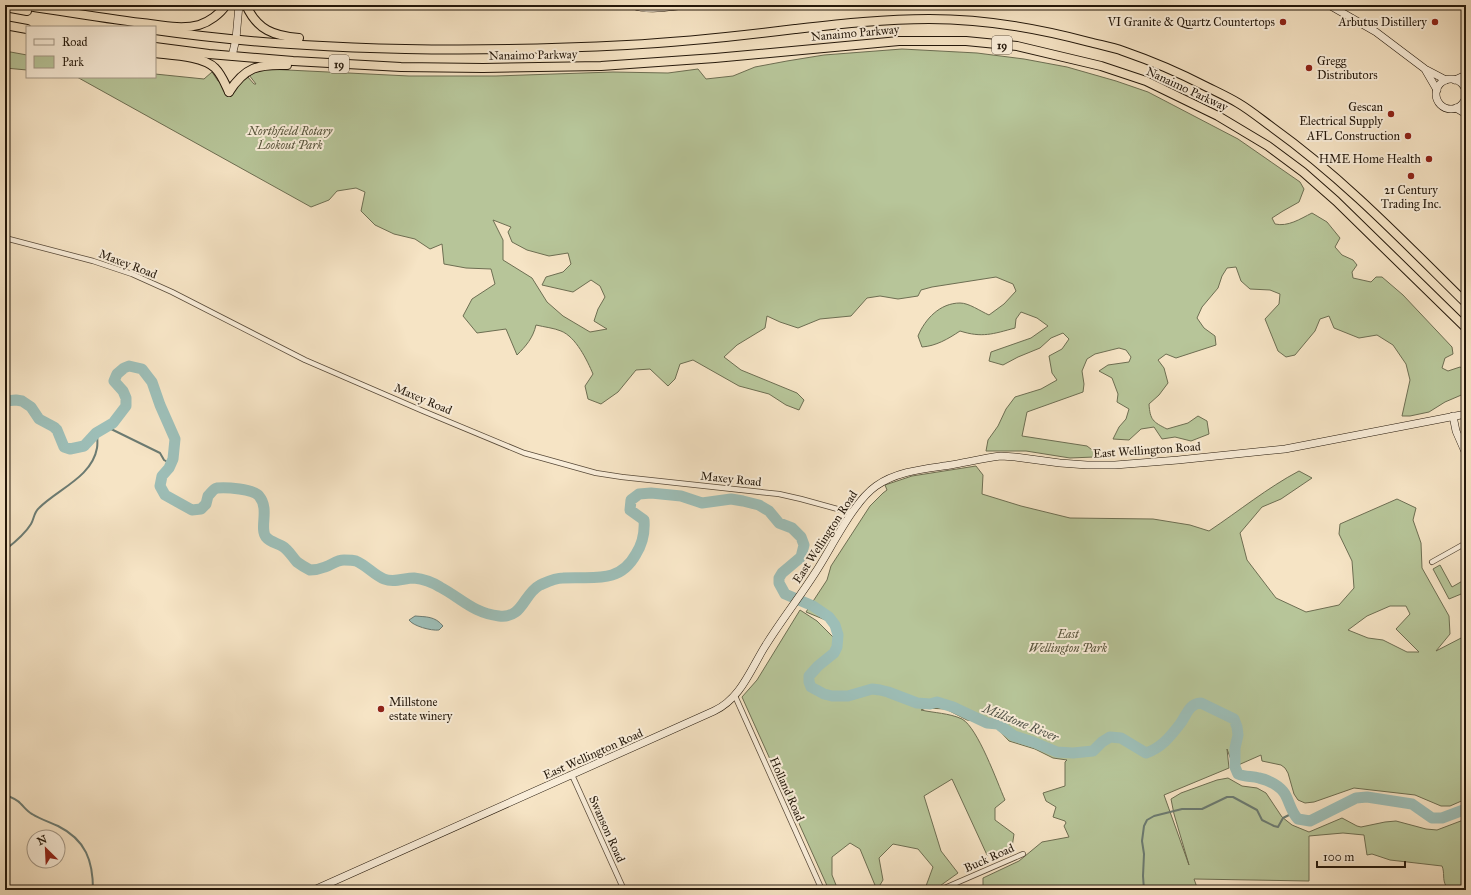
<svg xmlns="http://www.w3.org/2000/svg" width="1471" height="895" viewBox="0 0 1471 895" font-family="'IM FELL Great Primer',serif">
<rect width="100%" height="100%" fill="#f6e4c5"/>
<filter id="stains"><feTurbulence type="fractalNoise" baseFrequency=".005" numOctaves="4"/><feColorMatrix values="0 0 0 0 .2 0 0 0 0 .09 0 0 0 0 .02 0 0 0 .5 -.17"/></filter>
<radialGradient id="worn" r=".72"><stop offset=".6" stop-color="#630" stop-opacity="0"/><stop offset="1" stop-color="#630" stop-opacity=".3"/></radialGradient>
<g fill="#b7c599" stroke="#6d6e52" fill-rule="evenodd">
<path d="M902 49 977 53 1024 59 1067 67 1116 81 1148 92 1238 139 1300 182 1304 189 1299 202 1283 211 1272 218 1275 224C1288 227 1300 219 1312 213L1327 222 1340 238 1335 247 1342 255 1353 260 1357 265 1352 272 1353 278 1371 282 1376 277H1382L1403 295 1452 347 1453 354 1445 358 1442 368 1448 371 1460 367 1466 370V393L1445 402 1429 412 1410 416H1402L1410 380 1406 364 1393 345 1377 335 1359 338 1334 328 1329 316 1320 319 1315 331 1295 355 1286 357 1278 351 1265 319 1279 304 1280 294 1270 290 1250 289 1241 281 1236 267 1227 268 1222 276 1218 288 1202 307 1197 318 1204 328 1215 336 1216 345 1176 358 1166 354 1158 360 1164 368 1168 383 1159 395 1149 404C1150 420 1153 422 1167 429L1188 423 1198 416 1207 421 1209 434 1191 441 1175 437 1162 439 1154 427 1141 429 1129 440 1113 439 1119 427 1126 419 1129 409 1117 402 1118 394 1112 378 1099 371 1108 365 1129 362 1131 357 1126 350 1119 348 1095 354 1087 359 1082 371 1084 384 1083 392 1027 412 1022 436 1087 446 1096 453 1094 457 1070 458 1026 451H986L988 440 998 426 1006 409 1015 397 1041 389 1057 380 1052 373 1049 356 1062 349 1069 339 1063 333 1051 338 1040 348 1018 357 1003 365 989 361 991 352 1031 338 1048 326 1037 318 1021 312 1016 319 1015 328C993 334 982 338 960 331 948 339 936 346 922 347L918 336C925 319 940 303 960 303 969 303 980 311 989 315L1004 304 1016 291 1013 284 996 277 932 287 921 290 918 296 898 299 880 296 867 298 851 316 820 319 798 328 780 322 767 316 765 328 737 345 724 357 741 370 797 393 804 400 799 410 786 405 769 394 739 386 693 360 680 364 675 379 668 386 650 369 636 370 618 392 601 404 588 399 585 386 593 374C587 360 576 337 561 331 554 328 544 327 536 325 533 338 526 346 517 355L506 329 477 333 463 316 472 299 495 284 491 269 466 268 444 264 442 244 430 249 415 239 394 234 375 225 361 211 365 192 356 188 337 191 329 200 311 207 77 77H155V74L204 79 212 72 218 81 239 83 247 76 254 84H256L249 75 258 71 267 69 409 76H496L613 72 668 73 698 69 706 79 733 76 755 67 787 61 824 55ZM493 220 511 227 508 232 512 242 527 250 549 256 568 253 571 264 563 272 546 277 542 285 573 292 591 280 600 286 605 297 598 309 594 321 607 329 590 332 563 316 547 302 532 278 503 260V240Z"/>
<polygon points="5,51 27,55 27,70 5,68"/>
<path d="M976 466 983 475 982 494 1021 506 1070 518 1153 519 1190 525 1209 531C1239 511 1267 488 1299 471L1312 478 1281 499 1262 507 1240 533 1247 560 1276 598 1306 612 1339 605 1354 588 1352 561 1339 534 1340 524 1397 499 1416 508 1413 520 1421 543 1422 568 1449 616 1450 634 1436 651 1465 636 1466 638V799L1450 806H1441L1415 795 1354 788 1314 802 1305 803 1298 800 1294 794 1288 773 1285 768 1281 765 1262 761 1261 755 1236 766 1231 760 1227 749 1229 768 1164 795 1189 865 1174 814 1171 799 1181 793 1217 780 1228 778 1242 786 1257 788 1266 793 1282 817 1292 825 1309 832 1342 818 1357 826 1361 827 1385 822 1396 821 1426 829 1437 830 1466 819V890H1460L1457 887 1446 886C1442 879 1445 873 1442 866L1390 860 1372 854 1367 855 1364 835 1343 833 1309 836V881L1194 879 1198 890H983V878L1019 861 1042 842 1069 837 1064 826 1066 823 1065 821 1053 817 1056 807 1046 801 1043 793 1065 786V762L1067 760 1053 758 1035 749 1009 741 997 728 990 723 967 720 946 709 926 708 921 710C934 713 949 713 962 719 978 728 997 782 1005 800L995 808V820L1014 834 1011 854 987 855 952 779 924 796 941 851 958 873 937 888 926 886 933 867 918 849 893 844 879 858 883 880 877 890 860 849 850 843 832 857V875L838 890H829L742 697 757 680 800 610 817 621 838 642 828 621 806 612 827 580 831 566 870 506 883 493 887 490 885 485 912 476ZM1406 606 1410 614 1396 629 1419 652H1407L1383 640 1368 638 1348 630 1367 616 1390 606Z"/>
<polygon points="1440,565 1452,587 1466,579 1466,592 1449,599 1433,569"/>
</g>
<path fill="#9dbeb7" stroke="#6c7b72" d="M415 616C426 617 435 616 443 626L439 630C431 631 413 626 409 620Z"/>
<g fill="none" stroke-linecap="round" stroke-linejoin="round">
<g stroke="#6c7b72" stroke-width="2">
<polyline points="107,427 160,453 164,460 171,464"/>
<path d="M5 550C14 543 25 534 31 524 34 519 34 512 39 508 58 489 92 477 97 448 98 443 97 437 97 432"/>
<path d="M5 795C11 797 17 799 21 804 25 808 28 812 32 814 40 819 49 822 58 826 86 840 93 861 93 890"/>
<polyline points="1144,890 1143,876 1144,854 1142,841 1144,826 1147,820 1154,816 1182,809 1202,809 1227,797 1233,797 1257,810 1262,820 1274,826 1278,827 1283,818 1293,813"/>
</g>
<path stroke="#9dbeb7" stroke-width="11" d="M5 401 16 400 22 401 31 407 39 419 54 427 57 430 64 447 70 449 84 446 96 433 113 423 126 406V398L123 391 114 381 117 374 124 368 129 366 142 369 152 382 160 405 175 439 173 459 169 468 162 476 160 486 165 495 192 510 201 509 206 504 208 496C211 493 213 489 217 488 226 487 254 489 259 496 270 509 259 528 266 537 270 542 277 543 282 546 289 550 292 557 297 562 301 565 306 568 310 570 315 570 320 569 325 567 332 565 336 560 344 560 348 560 353 560 356 561 366 565 374 575 384 579 394 583 404 578 414 578 423 579 432 582 440 587 461 598 473 613 499 616 523 619 523 594 540 585 547 582 555 578 563 578 592 576 619 585 636 554 643 543 645 533 644 520L630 510 631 500 639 494 651 493 681 496 702 503 731 499 743 501 759 505 769 511 779 523 792 528 801 537 804 545 801 557 782 573 779 578V583L785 594 813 606 829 617 835 625 838 635 837 647 834 653 818 666 809 676V682L811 687 824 694 832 696H848L872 689 880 690 888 692 917 703 930 704 937 702 953 707 987 723 998 724 1014 736 1033 742 1057 752 1073 753 1093 751 1102 742 1110 737 1121 738 1146 753C1161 748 1170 737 1180 724 1187 715 1188 704 1201 703L1234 719 1237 727 1238 735 1235 748V767L1238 774C1245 777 1252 776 1259 778 1269 780 1280 786 1285 794 1290 803 1291 812 1298 819L1310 821 1356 798 1367 797 1412 804 1432 818H1442L1466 809"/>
<defs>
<g id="street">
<polyline points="5,238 93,261 132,274 172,292 305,360 423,411 524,453 596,473 622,477 779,494 801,499 852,513"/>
<polyline points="1432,562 1466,543"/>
<polyline points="1466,627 1466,626"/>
<polyline points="735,696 822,890"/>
<polyline points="572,775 624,890"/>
<polyline points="940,890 1023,854"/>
</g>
<g id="secondary">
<path d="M633 5C648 12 673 6 689 5"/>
<polyline points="1329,5 1376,32 1425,69 1446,80"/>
<polyline points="232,56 236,39 239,5"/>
<polyline points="1426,71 1437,90"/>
<circle cx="1451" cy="94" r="15"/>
<polyline points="1455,80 1466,75"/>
<polyline points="1456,108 1466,114"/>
<polyline points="1453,416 1456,431 1466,454"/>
<path d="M314 890 714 711C740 699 750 671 764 648 780 622 799 598 815 573 831 549 853 502 876 486 897 471 925 469 951 465 968 462 984 458 1001 456L1015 457 1060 463 1087 465H1115L1178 460 1285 449 1466 414"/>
</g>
<g id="highway">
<path d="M21 5C61 11 101 18 142 23 160 25 181 30 199 25 209 22 220 14 226 5"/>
<path d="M246 5C257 30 274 36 299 38"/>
<polyline points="5,7 27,11"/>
<polyline points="5,25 27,29"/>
<path d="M155 30C309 52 472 53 627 45 683 42 739 36 795 29 840 24 884 19 929 19 983 19 1037 28 1089 42 1100 45 1112 47 1123 51 1152 61 1180 73 1207 87 1217 92 1228 97 1238 103 1250 110 1262 120 1273 128 1344 179 1404 242 1466 303"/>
<polyline points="155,47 209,54 293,61 401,67 483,68 601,66 715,58 899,41 966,41 1017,46 1101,66 1146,81 1218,116 1268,146 1303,172 1336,201 1466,328"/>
<path d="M155 53C172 55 203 56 215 68 222 75 225 84 229 92"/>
<path d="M229 92C245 67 258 64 287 65"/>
</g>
</defs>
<use href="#street" stroke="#584a39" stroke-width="6"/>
<use href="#secondary" stroke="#23170a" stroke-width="8"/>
<use href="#highway" stroke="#23170a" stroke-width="10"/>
<use href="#street" stroke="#f9edd9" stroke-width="4.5"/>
<use href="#secondary" stroke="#f9edd9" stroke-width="7"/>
<use href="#highway" stroke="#f6e4c5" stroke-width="8"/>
</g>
<g fill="#8f2418" stroke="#f9edd9" stroke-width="1.5">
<circle cx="1283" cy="22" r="4"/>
<circle cx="1435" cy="22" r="4"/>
<circle cx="1309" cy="68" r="4"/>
<circle cx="1391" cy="114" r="4"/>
<circle cx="1408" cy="136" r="4"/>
<circle cx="1429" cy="159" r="4"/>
<circle cx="1411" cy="176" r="4"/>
<circle cx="381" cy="709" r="4"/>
</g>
<g text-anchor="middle" stroke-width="4" stroke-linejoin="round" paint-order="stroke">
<g fill="#f9edd9" stroke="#635748" stroke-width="1">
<rect x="992" y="36" width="20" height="18" rx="3"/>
<rect x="329" y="55" width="20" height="18" rx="3"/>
</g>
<g font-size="11" font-weight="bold" fill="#23170a">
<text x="1002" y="49">19</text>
<text x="339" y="68">19</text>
</g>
<g font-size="12" fill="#23170a" stroke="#f9edd9" text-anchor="end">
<text x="1275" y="26">VI Granite &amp; Quartz Countertops</text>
<text x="1427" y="26">Arbutus Distillery</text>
<text x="1317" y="65" text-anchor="start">Gregg<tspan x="1317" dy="14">Distributors</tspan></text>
<text x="1383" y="111">Gescan<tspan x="1383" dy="14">Electrical Supply</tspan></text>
<text x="1400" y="140">AFL Construction</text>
<text x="1421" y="163">HME Home Health</text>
<text x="1411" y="194" text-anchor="middle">21 Century<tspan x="1411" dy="14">Trading Inc.</tspan></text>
<text x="389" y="706" text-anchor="start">Millstone<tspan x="389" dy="14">estate winery</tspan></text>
</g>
<g font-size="12" fill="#23170a" stroke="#f9edd9">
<text transform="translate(855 33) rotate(-5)" y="4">Nanaimo Parkway</text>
<text transform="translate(533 55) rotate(-1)" y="4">Nanaimo Parkway</text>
<text transform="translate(1187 89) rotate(25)" y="4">Nanaimo Parkway</text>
<text transform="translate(128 264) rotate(21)" y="4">Maxey Road</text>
<text transform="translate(423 399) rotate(23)" y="4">Maxey Road</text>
<text transform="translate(1147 450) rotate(-4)" y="4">East Wellington Road</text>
<text transform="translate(731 479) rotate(6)" y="4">Maxey Road</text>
<text transform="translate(825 537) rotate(-57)" y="4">East Wellington Road</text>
<text transform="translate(593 754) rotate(-24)" y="4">East Wellington Road</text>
<text transform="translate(787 789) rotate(66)" y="4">Holland Road</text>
<text transform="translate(607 829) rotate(66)" y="4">Swanson Road</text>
<text transform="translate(989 858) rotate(-24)" y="4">Buck Road</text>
</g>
<g font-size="12" font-style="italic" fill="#57543c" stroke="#f9edd9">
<text x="290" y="135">Northfield Rotary<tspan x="290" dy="14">Lookout Park</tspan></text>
<text x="1068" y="638">East<tspan x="1068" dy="14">Wellington Park</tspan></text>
</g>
<g font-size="13" font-style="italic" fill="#4e5147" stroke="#f9edd9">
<text transform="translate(1021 722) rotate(22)" y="5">Millstone River</text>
</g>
</g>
<rect width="1471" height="895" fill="none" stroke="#f6e4c5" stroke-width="20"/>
<rect x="6" y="6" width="1459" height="883" fill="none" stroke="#23170a" stroke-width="2"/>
<rect x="10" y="10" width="1451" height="875" fill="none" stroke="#23170a"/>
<rect x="26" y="26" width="130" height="52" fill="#f9edd9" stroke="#a39786"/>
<rect x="34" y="39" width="20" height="6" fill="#f9edd9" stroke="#a39786"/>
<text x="62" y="46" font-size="12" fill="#23170a">Road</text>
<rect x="34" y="56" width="20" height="12" fill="#b7c599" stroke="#a39786"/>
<text x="62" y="66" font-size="12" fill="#23170a">Park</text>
<g transform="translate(46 849) rotate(336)"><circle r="19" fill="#f9edd9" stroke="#a39786"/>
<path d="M0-3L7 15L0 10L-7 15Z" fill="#8f2418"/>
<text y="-6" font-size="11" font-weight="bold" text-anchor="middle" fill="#23170a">N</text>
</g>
<path d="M1317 861v6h88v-6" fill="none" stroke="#23170a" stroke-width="2"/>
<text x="1323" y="861" font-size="12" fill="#23170a" stroke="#f9edd9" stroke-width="3" paint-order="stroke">100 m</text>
<rect width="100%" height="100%" filter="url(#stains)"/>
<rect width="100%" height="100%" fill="url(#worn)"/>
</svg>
